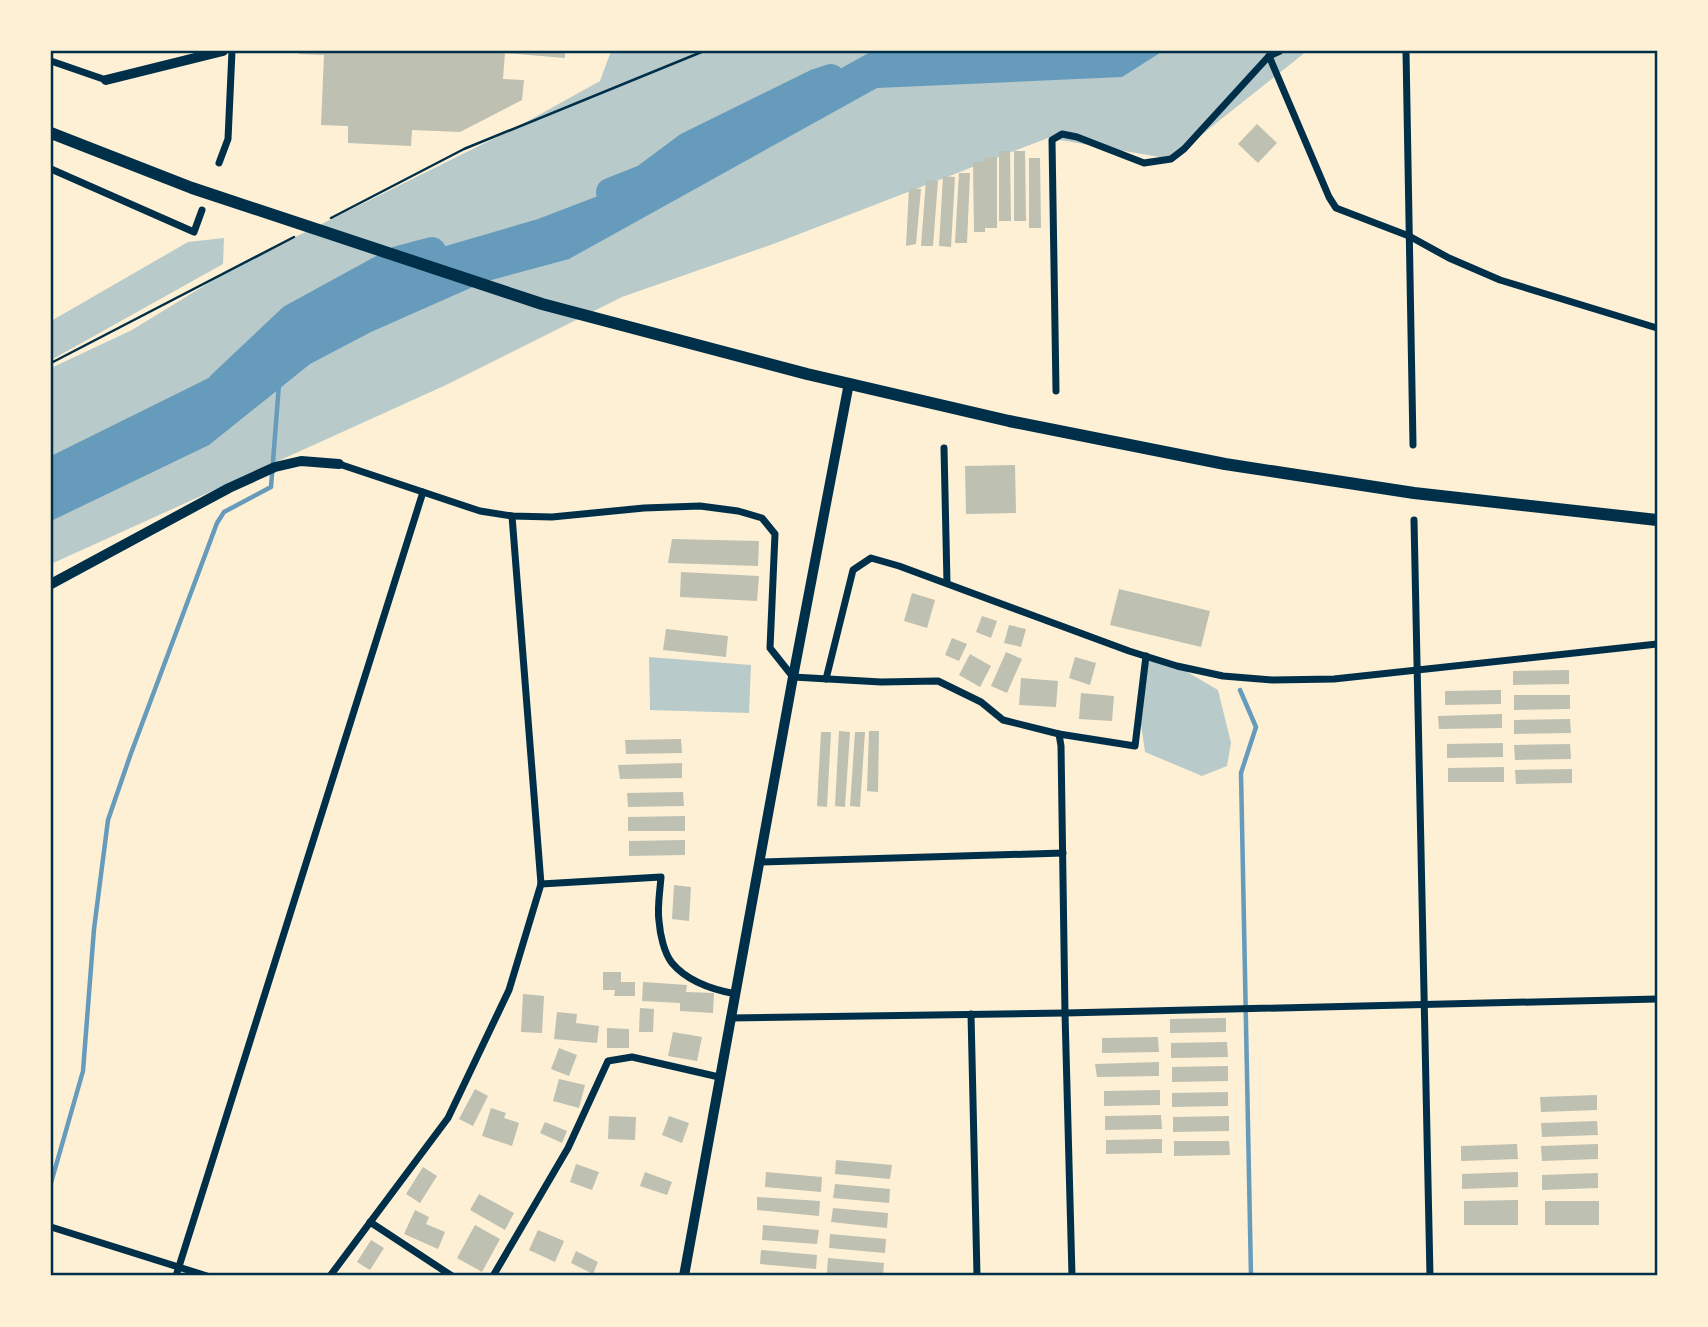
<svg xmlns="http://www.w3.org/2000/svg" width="1708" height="1327" viewBox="0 0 1708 1327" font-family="Jost,sans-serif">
<rect width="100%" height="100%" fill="#fdf0d5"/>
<g fill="#b9caca">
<polygon points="611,51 1307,51 1171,159 1048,138 776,243 622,297 446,385 51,564 51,368 132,330 233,268 519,126 600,81"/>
<polygon points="224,238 223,264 51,360 51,321 188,242"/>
<polygon points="1146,656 1177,666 1218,690 1231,743 1227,766 1202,776 1145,752 1139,711"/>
<polygon points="649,657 751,665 749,713 650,710"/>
</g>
<polygon fill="#669bbc" points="872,51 1163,51 1122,77 877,88 569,259 484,282 371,332 310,364 209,445 51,521 51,456 249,358 398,260 538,219 645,178"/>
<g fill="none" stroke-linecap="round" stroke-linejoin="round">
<g stroke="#669bbc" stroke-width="4.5">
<polyline points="281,340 282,327"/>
<polyline points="1240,690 1256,727 1241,773 1251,1276"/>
<polyline points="51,1183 83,1071 94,929 108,820 130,756 217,523 224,512 271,487 279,384"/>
</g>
<g stroke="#669bbc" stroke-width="28">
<polyline points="610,192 645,178 688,146 816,83 831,78"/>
<polyline points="221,385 292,318 398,260 432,251"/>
</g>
</g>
<g fill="#bec0b2">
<polygon points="299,51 565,51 565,58 505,53 503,79 524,80 522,100 460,132 412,130 411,146 348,143 348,126 321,125 324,55 299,54"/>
<polygon points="1257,124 1277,143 1258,163 1238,144"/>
<polygon points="999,151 1010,151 1011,221 999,221"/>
<polygon points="1014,151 1025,151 1026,221 1014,221"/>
<polygon points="997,157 997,228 985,228 985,232 974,232 973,162 985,162 985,158"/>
<polygon points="1029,158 1040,158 1041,228 1029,228"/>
<polygon points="959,173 970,173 967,243 955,243"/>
<polygon points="943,176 955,177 951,247 939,246"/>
<polygon points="926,180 938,181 933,246 921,246"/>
<polygon points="909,188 921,189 916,244 906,246"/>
<polygon points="1015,465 1016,513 966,514 965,466"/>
<polygon points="672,539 759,541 758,566 668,563"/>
<polygon points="681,572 759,576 757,601 680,597"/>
<polygon points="1119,589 1210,611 1201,647 1110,625"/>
<polygon points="912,593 935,600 927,628 904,621"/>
<polygon points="982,616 997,621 991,638 976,632"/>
<polygon points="1009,625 1026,629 1021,647 1004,643"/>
<polygon points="666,629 728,636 726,657 663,650"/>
<polygon points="952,638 967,644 959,661 945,655"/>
<polygon points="1006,652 1022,659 1007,693 991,686"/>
<polygon points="970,654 991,666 980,687 959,675"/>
<polygon points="1075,657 1096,663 1090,685 1069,678"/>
<polygon points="1569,670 1569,684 1513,685 1513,671"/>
<polygon points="1021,678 1058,681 1056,707 1019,705"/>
<polygon points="1501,690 1501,704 1445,705 1445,691"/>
<polygon points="1081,693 1114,696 1112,721 1079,719"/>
<polygon points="1514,695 1570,695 1570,709 1514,710"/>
<polygon points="1502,714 1502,728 1439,729 1438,716"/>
<polygon points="1570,719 1571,733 1514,734 1514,720"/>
<polygon points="839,731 850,732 845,807 835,806"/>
<polygon points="869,731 879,731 878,792 867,791"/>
<polygon points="821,732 831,732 827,807 817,806"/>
<polygon points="855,732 865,732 860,807 850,806"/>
<polygon points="681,739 682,753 626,754 625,740"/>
<polygon points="1503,743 1503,757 1447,758 1447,744"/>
<polygon points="1570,744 1571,759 1515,760 1514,745"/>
<polygon points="682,763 682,778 620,779 618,765"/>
<polygon points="1504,767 1504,782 1448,782 1448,768"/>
<polygon points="1572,769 1572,783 1516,784 1515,770"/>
<polygon points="683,792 684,806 628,807 627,793"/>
<polygon points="685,816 685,831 628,831 628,817"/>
<polygon points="685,840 685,855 629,856 629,841"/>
<polygon points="674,885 691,887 689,921 672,919"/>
<polygon points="603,972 621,972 621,982 635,982 635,996 614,996 615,990 603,990"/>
<polygon points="643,982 687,985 686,992 714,993 713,1013 680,1011 680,1003 642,1001"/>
<polygon points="523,994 544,996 542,1033 521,1032"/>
<polygon points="640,1008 654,1009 653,1032 639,1032"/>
<polygon points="557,1012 577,1014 576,1023 599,1026 597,1043 554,1039"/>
<polygon points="1226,1018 1226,1032 1170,1033 1170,1019"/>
<polygon points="607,1028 629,1029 629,1048 607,1048"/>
<polygon points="673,1032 702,1037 697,1061 668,1056"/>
<polygon points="1158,1037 1159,1052 1102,1053 1102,1038"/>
<polygon points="1227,1042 1228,1057 1171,1058 1171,1043"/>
<polygon points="559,1048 577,1055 569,1076 551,1069"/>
<polygon points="1159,1062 1159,1076 1097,1077 1095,1064"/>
<polygon points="1228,1066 1228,1081 1172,1082 1172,1067"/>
<polygon points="559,1079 585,1085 579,1108 553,1101"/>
<polygon points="475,1089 488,1096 473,1126 459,1119"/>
<polygon points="1160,1090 1160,1105 1104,1106 1104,1091"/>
<polygon points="1228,1092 1228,1106 1172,1107 1172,1093"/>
<polygon points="1597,1095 1597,1110 1541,1112 1540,1097"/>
<polygon points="491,1108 506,1113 504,1118 519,1123 512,1146 482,1136"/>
<polygon points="1161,1115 1162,1129 1105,1130 1105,1116"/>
<polygon points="609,1116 636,1117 635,1140 608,1139"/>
<polygon points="669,1116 689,1123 682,1143 662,1135"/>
<polygon points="1229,1116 1229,1131 1173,1132 1173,1117"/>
<polygon points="1597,1121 1598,1135 1542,1137 1541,1123"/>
<polygon points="545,1122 567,1131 562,1143 540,1133"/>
<polygon points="1162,1139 1162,1153 1106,1154 1106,1140"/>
<polygon points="1174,1141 1229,1141 1230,1155 1174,1156"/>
<polygon points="1517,1144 1518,1159 1461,1161 1461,1146"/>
<polygon points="1598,1144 1598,1159 1542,1161 1541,1146"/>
<polygon points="836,1160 892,1165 890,1179 835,1174"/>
<polygon points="576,1164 599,1172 592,1190 570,1182"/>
<polygon points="423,1167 437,1176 420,1203 406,1194"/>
<polygon points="645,1172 672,1182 667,1195 640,1186"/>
<polygon points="766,1172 822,1177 821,1192 765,1187"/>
<polygon points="1518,1172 1518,1187 1462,1189 1462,1174"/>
<polygon points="1598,1173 1598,1188 1542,1190 1542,1175"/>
<polygon points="835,1184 890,1189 889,1203 833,1198"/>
<polygon points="479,1194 514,1213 505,1230 470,1210"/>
<polygon points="757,1197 820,1201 819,1216 757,1210"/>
<polygon points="1518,1200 1518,1225 1464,1225 1464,1201"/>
<rect x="1545" y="1201" width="54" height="24"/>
<polygon points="833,1208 888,1213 887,1228 831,1222"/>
<polygon points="415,1210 429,1217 426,1224 445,1232 438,1249 404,1234"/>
<polygon points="475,1225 500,1239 482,1272 457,1258"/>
<polygon points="763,1225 819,1230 817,1244 762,1240"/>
<polygon points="538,1230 564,1241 555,1262 529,1250"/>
<polygon points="830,1234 886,1239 885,1253 829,1248"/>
<polygon points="371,1240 384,1248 370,1270 357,1262"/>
<polygon points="761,1250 817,1255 816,1269 760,1264"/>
<polygon points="576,1251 598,1262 593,1274 571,1263"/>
<polygon points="828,1258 884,1263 883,1276 827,1273"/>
</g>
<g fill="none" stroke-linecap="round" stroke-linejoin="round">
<g stroke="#003049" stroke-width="2.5">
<polyline points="331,218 464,149 704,51"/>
<polyline points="51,363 294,237"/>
</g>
<g stroke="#003049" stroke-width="7">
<polyline points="1406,51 1413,445"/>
<polyline points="1269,56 1329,197 1336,208 1409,236 1449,258 1500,280 1657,328"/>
<polyline points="51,61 106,80"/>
<polyline points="219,163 228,139 232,51"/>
<polyline points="51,169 194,232 202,210"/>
<polyline points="1056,391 1052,140 1062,134 1077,137 1144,163 1171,159 1184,149 1269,56 1280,51"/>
<polyline points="944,448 947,583"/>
<polyline points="339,464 480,511 512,516 552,517 644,508 700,506 738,511 762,518 775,534 770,648 793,677 881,682 938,681 981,702 1003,720 1059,734 1135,746 1146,656"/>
<polyline points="1414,520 1430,1276"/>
<polyline points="826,679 853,570 871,558 899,566 1129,651 1177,666 1223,676 1273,680 1334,679 1657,644"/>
<polyline points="1059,734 1061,746 1065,1013 1072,1276"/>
<polyline points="760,862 1063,853"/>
<path d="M541 884 661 877C660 891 657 907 659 921 660 934 664 953 672 963 687 981 714 990 736 994"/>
<polyline points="971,1014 977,1276"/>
<polyline points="730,1018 1065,1013 1657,999"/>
<polyline points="370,1222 452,1276"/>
<polyline points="51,1227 207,1276"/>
<polyline points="176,1276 423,492"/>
<polyline points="330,1276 448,1118 509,990 541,884 512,516"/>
<polyline points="493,1276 568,1148 608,1061 632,1057 719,1077"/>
</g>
<g stroke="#003049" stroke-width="10">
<polyline points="106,80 223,51"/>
<polyline points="51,584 229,488 275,467 301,461 339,464"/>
<polyline points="684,1276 793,677 849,383"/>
</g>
<polyline stroke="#003049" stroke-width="12" points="51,133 192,188 542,304 807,374 1009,421 1225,464 1414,493 1657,520"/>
</g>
<rect width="1708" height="1327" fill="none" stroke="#fdf0d5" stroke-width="105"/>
<rect x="52" y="52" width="1604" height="1222" fill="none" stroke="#003049" stroke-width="2.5"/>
</svg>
